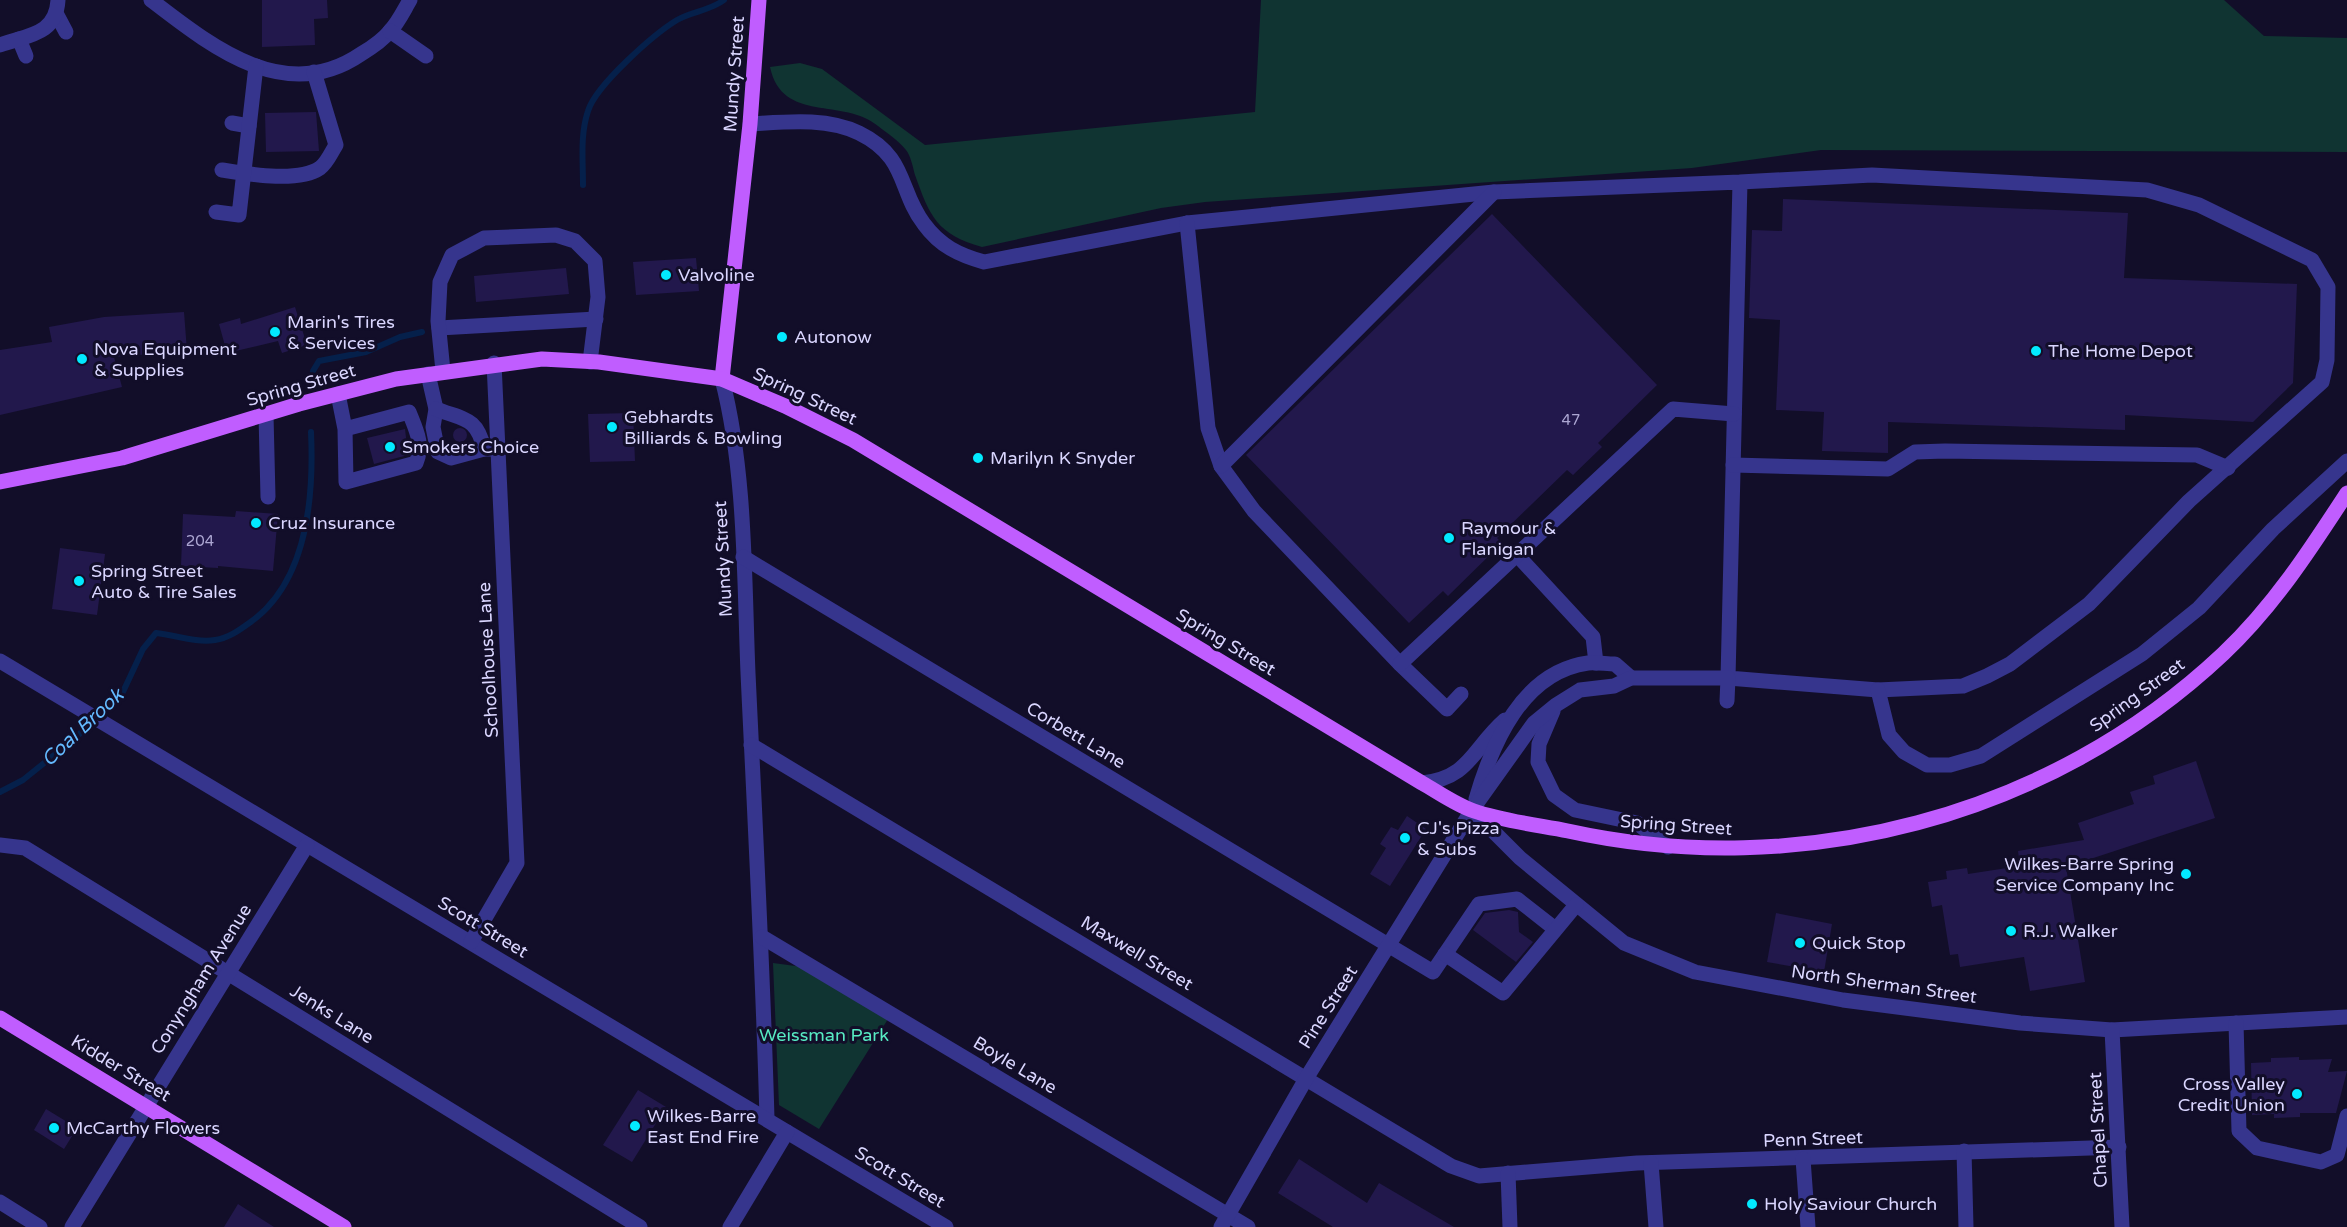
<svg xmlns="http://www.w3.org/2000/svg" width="2347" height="1227" viewBox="0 0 2347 1227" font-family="'Varela Round',sans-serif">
<rect width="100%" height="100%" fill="#120e29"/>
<g fill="#103432">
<path d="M1261 0H2224L2264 36 2347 38V152L1821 150 1692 168 1205 202 1161 208 982 247C937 234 930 217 915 175 913 168 911 156 906 150 899 141 887 133 878 126 844 97 782 124 770 67L800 63 822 69 925 145 1255 112Z"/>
<polygon points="773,963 803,967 888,1019 819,1129 779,1105"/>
</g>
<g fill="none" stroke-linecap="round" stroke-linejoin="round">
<g stroke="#05204b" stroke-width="6">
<path d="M583 185C583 160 580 135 588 111 596 85 654 34 677 20 692 11 710 11 724 0"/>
<polyline points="313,371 319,361 366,352 400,337 422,332"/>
<path d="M0 792 23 780 74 739 122 694 143 649 156 633C175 635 196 643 215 640 229 638 241 629 252 621 308 580 314 497 311 432"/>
</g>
</g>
<g fill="#22184c">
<polygon points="262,0 327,0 328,18 314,19 315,45 262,47"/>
<polygon points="316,112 319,151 266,152 265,113"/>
<polygon points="1783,199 2128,213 2124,278 2297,284 2293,383 2253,422 2125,415 2125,430 1888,422 1888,453 1822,451 1824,412 1776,410 1780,320 1749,318 1752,230 1782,231"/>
<polygon points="1492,214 1657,385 1598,443 1602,447 1573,475 1567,470 1497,538 1502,543 1448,596 1443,591 1409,623 1246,455"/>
<polygon points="696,258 699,291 636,295 633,262"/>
<polygon points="566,268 569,294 476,302 474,276"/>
<polygon points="295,307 307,345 282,353 278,341 227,353 219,324 240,318 241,324"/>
<polygon points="184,312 187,351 114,357 122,387 0,415 0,350 52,342 49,327 104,317"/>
<polygon points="633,413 635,461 590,462 588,414"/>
<circle cx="460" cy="435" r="7"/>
<polygon points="405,429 408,455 374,464 367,438"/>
<polygon points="236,511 278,514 273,571 218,566 218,568 181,566 183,514 235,517"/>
<polygon points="60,548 105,554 97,615 52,609"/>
<polygon points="2196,761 2215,818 2066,867 2085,982 2030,991 2024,957 1960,967 1958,954 1950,955 1942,905 1932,907 1928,882 1947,879 1946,871 1967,868 1968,874 2020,866 2018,851 2084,840 2078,823 2134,804 2130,792 2155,784 2153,776"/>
<polygon points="1407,816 1426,829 1390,886 1370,874 1386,848 1380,844 1391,827 1398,830"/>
<polygon points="1509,910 1518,912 1519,932 1533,942 1516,962 1473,930 1485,913"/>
<polygon points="1776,913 1832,924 1824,972 1767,962"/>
<polygon points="2299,1057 2299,1060 2332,1059 2328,1072 2347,1071 2336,1113 2300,1113 2300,1117 2274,1118 2274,1114 2252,1115 2251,1063 2271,1062 2271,1058"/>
<polygon points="638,1090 666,1107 632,1162 603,1145"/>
<polygon points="46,1109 77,1128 64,1149 34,1130"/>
<polygon points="1299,1159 1367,1203 1379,1183 1454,1227 1333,1227 1278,1193"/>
<polygon points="238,1204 274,1227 224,1227"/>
</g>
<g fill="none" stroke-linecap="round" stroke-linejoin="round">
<g stroke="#36358d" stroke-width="15">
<path d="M151 0C211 46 285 106 361 54 371 48 383 40 390 31 398 23 404 10 410 0"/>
<polyline points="57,15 66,32"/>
<polyline points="390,31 426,56"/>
<polyline points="19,39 26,56"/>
<path d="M0 45C28 35 56 35 58 0"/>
<polyline points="232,123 249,126"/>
<path d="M750 124C785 122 826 117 859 133 908 157 898 190 924 224 940 246 959 255 984 262L1187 223 1494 192 1740 182 1728 678 1878 690 1963 686 1987 676 2010 664 2089 604 2189 501 2322 382 2327 360 2328 287 2312 260 2199 205 2147 190 1872 175 1740 182"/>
<path d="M222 170C248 174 298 183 320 168 327 163 331 153 336 145L314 72"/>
<polyline points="216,212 239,215 256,66"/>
<polyline points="1187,223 1208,428 1221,466 1254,511 1400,664 1447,709 1461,694"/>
<polyline points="439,328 596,319"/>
<polyline points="443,371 438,321 440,282 452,255 484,238 556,235 575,241 595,261 598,297 590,362"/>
<polyline points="428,374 436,409 433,427 438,452 451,458 484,449 500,449"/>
<path d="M722 379C746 472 744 577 748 673 755 822 763 970 767 1119"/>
<path d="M338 394 345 429 346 482 416 463C424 444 416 430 409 412L345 429"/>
<path d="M436 409C464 420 477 417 484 449"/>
<polyline points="266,415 268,497"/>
<polyline points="1733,465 1888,469 1915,452 1945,451 2197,455 2228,468"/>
<polyline points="1221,466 1494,192"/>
<polyline points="1518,556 1593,637 1596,663"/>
<polyline points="743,557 1433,972 1479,904 1517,899 1554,928"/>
<polyline points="0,661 946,1227"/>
<polyline points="1400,664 1673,409 1734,414"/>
<polyline points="1878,690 1889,735 1904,752 1927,765 1950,765 1981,756 2142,654 2199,608 2273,529 2347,461"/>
<polyline points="1553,711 1539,744 1538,762 1554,795 1575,810 1637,823 1668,847"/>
<polyline points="751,745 1451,1166 1479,1176 1637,1163 2119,1147"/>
<path d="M1422 783C1470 778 1472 749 1505 720"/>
<path d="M1476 799C1492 744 1522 672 1588 663 1597 662 1606 664 1615 664L1631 678"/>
<polyline points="1472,810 1520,858 1624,943 1695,972 1843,1000 2020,1023 2112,1030 2347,1017"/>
<polyline points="0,845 25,848 640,1227"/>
<polyline points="762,937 1248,1227"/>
<polyline points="471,942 517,863 494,363"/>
<polyline points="1445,954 1503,993 1576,905"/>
<polyline points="2236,1023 2239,1131 2257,1148 2321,1162 2337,1155 2347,1116"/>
<polyline points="2112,1030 2122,1227"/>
<polyline points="1964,1151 1966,1227"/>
<polyline points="1803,1159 1808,1227"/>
<polyline points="1651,1163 1656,1227"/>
<polyline points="1508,1173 1510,1227"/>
<polyline points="0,1202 40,1227"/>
<polyline points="72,1227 307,845"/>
<polyline points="730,1227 787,1132"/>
<polyline points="1221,1227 1307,1077 1472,810 1534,723 1556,705 1580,690 1614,686 1631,678 1728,678 1727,701"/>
</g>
<g stroke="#c05dff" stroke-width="15">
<polyline points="722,379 750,124 759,0"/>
<path d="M0 482 122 458 299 404 396 379 542 359 599 362 722 379 785 406 853 440 1422 783C1438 792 1456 805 1474 811 1503 821 1537 825 1568 831 1800 882 2050 817 2223 654 2273 607 2310 550 2347 493"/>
<polyline points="0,1018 344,1227"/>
</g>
</g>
<g fill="#02eaff" stroke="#120e29" stroke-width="2">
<circle cx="666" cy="275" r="6"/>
<circle cx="275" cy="332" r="6"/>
<circle cx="782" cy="337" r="6"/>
<circle cx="2036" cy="351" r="6"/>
<circle cx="82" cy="359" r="6"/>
<circle cx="612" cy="427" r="6"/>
<circle cx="390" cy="447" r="6"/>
<circle cx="978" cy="458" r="6"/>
<circle cx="256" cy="523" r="6"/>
<circle cx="1449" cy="538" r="6"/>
<circle cx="79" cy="581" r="6"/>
<circle cx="1405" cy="838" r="6"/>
<circle cx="2186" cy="874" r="6"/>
<circle cx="2011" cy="931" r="6"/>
<circle cx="1800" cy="943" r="6"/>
<circle cx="2297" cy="1094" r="6"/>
<circle cx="635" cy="1126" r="6"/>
<circle cx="54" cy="1128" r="6"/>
<circle cx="1752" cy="1204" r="6"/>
</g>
<g text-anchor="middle" stroke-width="6" stroke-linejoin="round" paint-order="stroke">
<g font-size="15" fill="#aca6d2">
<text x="1571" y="425">47</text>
<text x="200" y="546">204</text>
</g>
<g font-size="18" fill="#dad6ff" stroke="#120e29">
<text transform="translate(734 74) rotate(-86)" y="6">Mundy Street</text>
<text transform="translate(301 385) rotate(-16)" y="6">Spring Street</text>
<text transform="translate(805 396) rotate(25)" y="6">Spring Street</text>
<text transform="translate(723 559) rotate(-93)" y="6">Mundy Street</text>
<text transform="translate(1226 642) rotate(31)" y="6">Spring Street</text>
<text transform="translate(488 660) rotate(-93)" y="6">Schoolhouse Lane</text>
<text transform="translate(2137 695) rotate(-36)" y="6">Spring Street</text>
<text transform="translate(1076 735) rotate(31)" y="6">Corbett Lane</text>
<text transform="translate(1676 825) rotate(4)" y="6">Spring Street</text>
<text transform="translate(483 927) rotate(31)" y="6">Scott Street</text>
<text transform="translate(1137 953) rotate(31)" y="6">Maxwell Street</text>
<text transform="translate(201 979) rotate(-58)" y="6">Conyngham Avenue</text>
<text transform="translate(1884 984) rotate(8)" y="6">North Sherman Street</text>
<text transform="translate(1328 1007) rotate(-58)" y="6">Pine Street</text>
<text transform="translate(332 1014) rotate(32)" y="6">Jenks Lane</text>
<text transform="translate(1015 1065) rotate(31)" y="6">Boyle Lane</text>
<text transform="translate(121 1068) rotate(31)" y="6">Kidder Street</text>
<text transform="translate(2098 1130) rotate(-93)" y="6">Chapel Street</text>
<text transform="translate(1813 1139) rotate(-2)" y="6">Penn Street</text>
<text transform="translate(900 1177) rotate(31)" y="6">Scott Street</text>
</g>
<g font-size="18" fill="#dad6ff" stroke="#120e29" text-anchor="start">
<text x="678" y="281">Valvoline</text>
<text x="287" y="328">Marin's Tires<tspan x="287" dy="21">&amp; Services</tspan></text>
<text x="794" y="343">Autonow</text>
<text x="94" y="355">Nova Equipment<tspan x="94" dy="21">&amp; Supplies</tspan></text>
<text x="2048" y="357">The Home Depot</text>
<text x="624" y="423">Gebhardts<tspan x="624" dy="21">Billiards &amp; Bowling</tspan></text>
<text x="402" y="453">Smokers Choice</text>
<text x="990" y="464">Marilyn K Snyder</text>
<text x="268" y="529">Cruz Insurance</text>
<text x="1461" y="534">Raymour &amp;<tspan x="1461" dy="21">Flanigan</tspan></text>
<text x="91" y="577">Spring Street<tspan x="91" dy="21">Auto &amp; Tire Sales</tspan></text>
<text x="1417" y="834">CJ's Pizza<tspan x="1417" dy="21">&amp; Subs</tspan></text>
<text x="2174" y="870" text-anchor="end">Wilkes-Barre Spring<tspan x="2174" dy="21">Service Company Inc</tspan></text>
<text x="2023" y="937">R.J. Walker</text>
<text x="1812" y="949">Quick Stop</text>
<text x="2285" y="1090" text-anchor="end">Cross Valley<tspan x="2285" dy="21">Credit Union</tspan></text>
<text x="647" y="1122">Wilkes-Barre<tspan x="647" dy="21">East End Fire</tspan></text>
<text x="66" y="1134">McCarthy Flowers</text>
<text x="1764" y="1210">Holy Saviour Church</text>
</g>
<g font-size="18" fill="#57ebc3" stroke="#120e29">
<text x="824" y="1041">Weissman Park</text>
</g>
<g font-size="20" font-style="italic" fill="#64baff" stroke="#120e29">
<text transform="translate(82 727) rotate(-43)" y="7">Coal Brook</text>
</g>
</g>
</svg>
